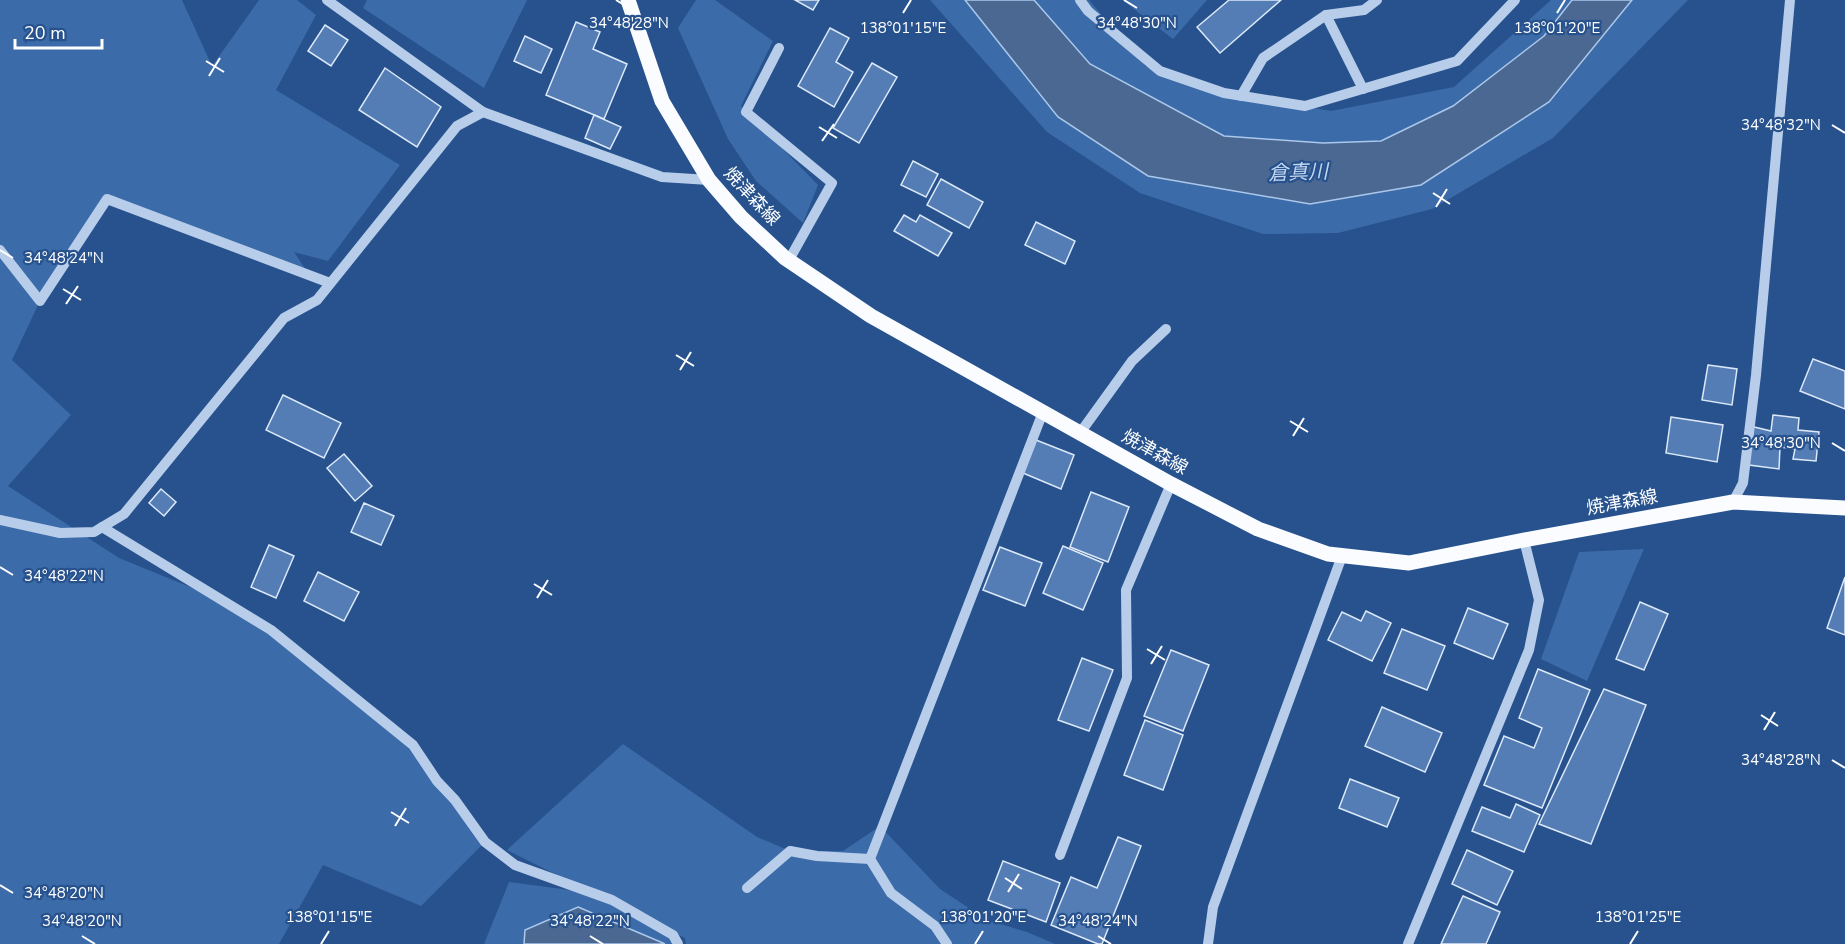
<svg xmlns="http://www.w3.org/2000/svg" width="1845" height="944" viewBox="0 0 1845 944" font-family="'Nunito Sans','Noto Sans JP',sans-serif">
<rect width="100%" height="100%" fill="#27528d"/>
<g fill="#3b6ba9">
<polygon points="0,0 182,0 212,66 259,0 297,0 316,15 276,90 400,165 328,261 294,252 310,276 107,200 40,301 12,360 71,415 8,486 119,558 195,589 271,630 413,745 485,842 421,906 323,865 279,944 0,944"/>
<polygon points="367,0 527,0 484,88 363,8"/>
<polygon points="696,0 715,0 773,41 741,106 818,185 803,223 756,181 728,139 678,28"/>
<polygon points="930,0 1089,0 1145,66 1224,93 1331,111 1454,87 1551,0 1688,0 1553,138 1432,209 1338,233 1263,234 1140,193 1047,132"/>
<polygon points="1122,0 1207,0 1173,39"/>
<polygon points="1644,549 1587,681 1541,659 1579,552"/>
<polygon points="623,744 757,837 790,851 843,851 880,826 940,889 987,920 1027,932 1055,944 686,944 685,938 613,903 678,944 484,944 509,882 593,893 507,850"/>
</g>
<g fill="#4b6892" stroke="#abc8eb" stroke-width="1.5">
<polygon points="965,0 1034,0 1090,64 1224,136 1323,143 1381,141 1453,106 1544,36 1572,0 1632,0 1549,102 1421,185 1310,204 1148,176 1058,117"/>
<polygon points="578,907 663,943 665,944 524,944 525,930"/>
</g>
<g fill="#547db5" stroke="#dbe8f8" stroke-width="1.5">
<polygon points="795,0 819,0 813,10"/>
<polygon points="1229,0 1281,0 1220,53 1197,27"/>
<polygon points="576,22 600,32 593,49 627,64 604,119 546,95"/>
<polygon points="325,25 348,40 331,66 308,51"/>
<polygon points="830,28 849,38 836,62 853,72 834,107 798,86"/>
<polygon points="525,36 552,49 541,73 514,61"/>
<polygon points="872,63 897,77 859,143 833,128"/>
<polygon points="385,68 441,107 417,147 359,110"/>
<polygon points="594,115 621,127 610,149 585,138"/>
<polygon points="913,161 938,174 926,197 901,185"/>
<polygon points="941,179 983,202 969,228 927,205"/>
<polygon points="904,215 916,222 920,215 952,233 938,256 894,231"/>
<polygon points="1036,222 1075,241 1065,264 1025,245"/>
<polygon points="1813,359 1845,371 1845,409 1800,391"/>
<polygon points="1708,365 1737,369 1732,405 1702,400"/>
<polygon points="283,395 341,423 324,458 266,430"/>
<polygon points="1773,415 1799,418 1798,430 1819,432 1816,461 1793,459 1795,449 1780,447 1779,469 1749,465 1750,426 1771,431"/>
<polygon points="1671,417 1723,425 1717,462 1666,453"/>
<polygon points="1036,440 1074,455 1061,489 1023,473"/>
<polygon points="344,454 372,486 355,501 327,468"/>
<polygon points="161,489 176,502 164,516 149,503"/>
<polygon points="1091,492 1129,507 1108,562 1070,547"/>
<polygon points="364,503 394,516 381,545 351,532"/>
<polygon points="269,545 294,556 276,598 251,587"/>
<polygon points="1063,546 1103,563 1083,610 1043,593"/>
<polygon points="1000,547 1042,563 1025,606 983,590"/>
<polygon points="318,572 359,592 344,621 304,601"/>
<polygon points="1845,577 1845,635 1827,628"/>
<polygon points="1640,602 1668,614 1644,670 1616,659"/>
<polygon points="1468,608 1508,624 1493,659 1454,643"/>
<polygon points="1366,611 1391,623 1372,661 1328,640 1342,612 1361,621"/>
<polygon points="1402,629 1445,646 1427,690 1384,673"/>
<polygon points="1171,650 1209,665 1183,731 1144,716"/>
<polygon points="1082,658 1113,670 1089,731 1058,720"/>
<polygon points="1538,669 1590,690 1542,808 1484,785 1504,736 1534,748 1542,728 1519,718"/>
<polygon points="1604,689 1646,705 1591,844 1539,824"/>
<polygon points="1382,707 1442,733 1425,772 1365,746"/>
<polygon points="1145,720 1183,735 1163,790 1124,775"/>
<polygon points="1350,779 1399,798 1387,827 1339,808"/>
<polygon points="1516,804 1540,815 1524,852 1472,831 1482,807 1510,818"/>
<polygon points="1118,837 1141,846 1102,944 1098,944 1051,925 1071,877 1097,888"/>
<polygon points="1467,850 1513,871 1497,905 1452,884"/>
<polygon points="1003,861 1060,883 1046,922 988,900"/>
<polygon points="1463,896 1500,912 1486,944 1441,944"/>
</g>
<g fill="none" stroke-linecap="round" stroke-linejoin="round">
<g stroke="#b7cdea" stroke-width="10">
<polyline points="327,0 483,112"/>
<polyline points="1080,0 1088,11 1160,71 1224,93 1305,106 1457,61 1515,0"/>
<polyline points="1326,15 1363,89"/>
<polyline points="779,48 746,112 832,183 789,260"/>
<polyline points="1241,96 1263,58 1326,15 1364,10 1377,0"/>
<polyline points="0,250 40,301 107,199 330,283"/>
<polyline points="1080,433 1132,361 1166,329"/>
<polyline points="1733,502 1743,483 1756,375 1790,0"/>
<polyline points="0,520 60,533 94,532 124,514 284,318 317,300 457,126 483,112 662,177 709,180"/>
<polyline points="102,527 271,630 413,745 437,781 455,800 485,842 515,865 612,900 673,935 678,944"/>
<polyline points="1060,855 1127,678 1126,590 1171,484"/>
<polyline points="747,888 790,851 817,856 870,859"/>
<polyline points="947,944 935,926 891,893 870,859 1043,412"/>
<polyline points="1208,944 1213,907 1342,556"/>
<polyline points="1408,944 1529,650 1539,600 1524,540"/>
</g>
<polyline stroke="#fafcff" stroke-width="15" points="628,0 662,101 709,180 741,217 785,258 871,316 1171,484 1258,529 1328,554 1409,563 1524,540 1733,502 1845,508"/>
</g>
<path fill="none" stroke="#fff" stroke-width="2" d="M616 0 629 8M1124 0 1137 8M903 13 911 0M1557 13 1565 0M206 61 224 72M209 76 220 58M1832 125 1845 133M819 127 837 138M822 141 834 124M1433 193 1450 204M1436 207 1447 189M0 250 13 258M63 289 81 300M66 304 78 286M676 355 694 366M680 370 691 352M1290 421 1308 432M1293 436 1304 418M1832 443 1845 451M0 567 13 575M534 584 552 595M537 598 548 580M1147 649 1165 660M1151 664 1162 646M1761 715 1778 726M1764 730 1775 712M1832 760 1845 768M391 812 409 823M395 826 406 808M1005 878 1022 889M0 885 13 893M1008 892 1019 874M82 936 95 944M590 936 603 944M1098 936 1111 944M321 944 329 931M975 944 983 931M1630 944 1638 931"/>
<g text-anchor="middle" stroke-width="4.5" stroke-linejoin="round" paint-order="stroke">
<g font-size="18" fill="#fff" stroke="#27528d">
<text transform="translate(752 196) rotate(47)" y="6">焼津森線</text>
<text transform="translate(1155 452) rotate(29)" y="6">焼津森線</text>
<text transform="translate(1622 502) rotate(-10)" y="6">焼津森線</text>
</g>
<g font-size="20" font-style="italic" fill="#c3d7f1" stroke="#27528d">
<text transform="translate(1298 172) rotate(-2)" y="7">倉真川</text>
</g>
</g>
<g font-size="15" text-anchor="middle" fill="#fff" stroke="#27528d" stroke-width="4.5" stroke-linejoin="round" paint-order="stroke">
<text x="629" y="28">34°48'28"N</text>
<text x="1137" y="28">34°48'30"N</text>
<text x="903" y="33">138°01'15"E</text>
<text x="1557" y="33">138°01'20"E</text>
<text x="1781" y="130">34°48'32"N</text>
<text x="64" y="263">34°48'24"N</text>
<text x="1781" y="448">34°48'30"N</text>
<text x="64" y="581">34°48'22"N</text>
<text x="1781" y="765">34°48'28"N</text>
<text x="64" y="898">34°48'20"N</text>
<text x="329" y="922">138°01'15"E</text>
<text x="983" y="922">138°01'20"E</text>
<text x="1638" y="922">138°01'25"E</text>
<text x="82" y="926">34°48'20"N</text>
<text x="590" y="926">34°48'22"N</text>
<text x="1098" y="926">34°48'24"N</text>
</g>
<path d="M15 39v9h87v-9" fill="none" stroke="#ffffff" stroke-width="3"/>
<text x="24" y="39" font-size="18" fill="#ffffff" stroke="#27528d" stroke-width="4.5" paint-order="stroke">20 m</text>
</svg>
